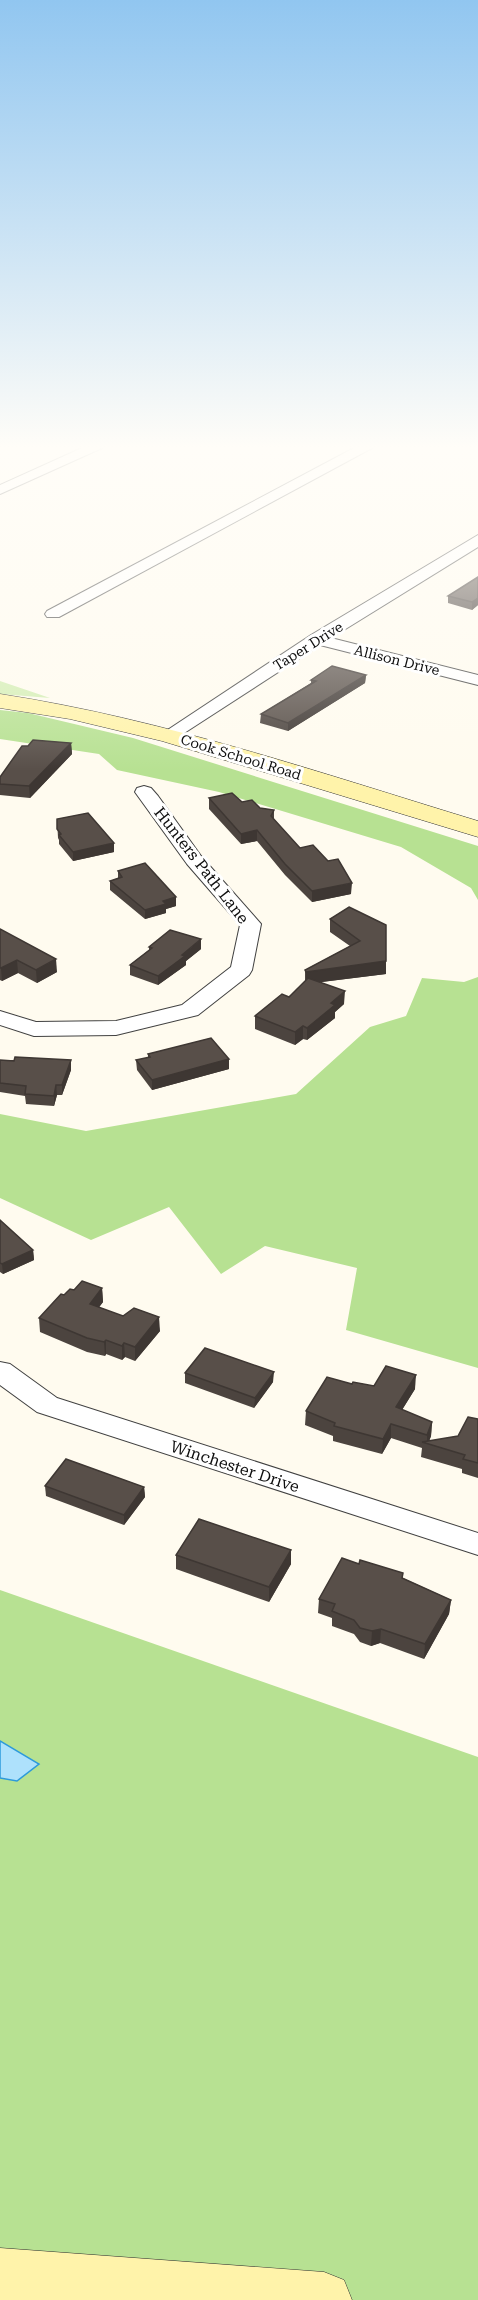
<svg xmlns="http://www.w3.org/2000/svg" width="478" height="2300" viewBox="0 0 478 2300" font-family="'Roboto Serif',serif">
<rect width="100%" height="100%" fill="#fffbef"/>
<polygon fill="#d4eeb4" points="0,681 50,698 0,694"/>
<g fill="#b7e192">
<polygon points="0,710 28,713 133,738 478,846 478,900 471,888 401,847 219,792 117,770 99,754 0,739"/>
<polygon points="478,977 478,1368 346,1330 357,1268 265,1246 221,1274 169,1207 91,1240 0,1198 0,1114 86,1131 296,1094 370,1027 406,1016 422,978 464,982"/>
<polygon points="0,1590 478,1757 478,2300 0,2300"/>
</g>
<polygon fill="#aee1fc" stroke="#2d9adb" stroke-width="1.5" points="0,1741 39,1764 17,1781 0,1778"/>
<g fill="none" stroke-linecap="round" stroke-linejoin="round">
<defs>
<g id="street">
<polygon points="82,448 102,448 0,494 0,485"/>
<polygon points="354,448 372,448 59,617 47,617 45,614 47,611"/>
<polygon points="478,535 478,547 331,638 478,675 478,685 320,645 175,739 163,739 160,735 311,635"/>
<polygon points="144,786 151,788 158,796 201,856 261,924 252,970 249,975 198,1015 116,1035 34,1036 0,1025 0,1011 36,1022 116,1021 182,1005 231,967 240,925 187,864 135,792 137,788"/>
<polygon points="0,1362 10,1364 57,1398 478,1533 478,1555 37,1412 0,1385"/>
</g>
<g id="secondary">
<path d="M0 694C164 719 320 773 478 821V837L162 741 70 719 0 708Z"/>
<polygon points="0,2248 324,2272 344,2280 352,2300 0,2300"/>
</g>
</defs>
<use href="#street" stroke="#414141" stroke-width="2"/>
<use href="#secondary" stroke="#303030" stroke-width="1"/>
<use href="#street" fill="#fff" fill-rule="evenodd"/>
<use href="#secondary" fill="#fff3aa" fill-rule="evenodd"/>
</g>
<g fill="#4c443f">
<polygon points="478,577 478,605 472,610 448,603 448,596"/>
<polygon points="366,675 365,683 288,731 260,723 261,714 311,683 311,680"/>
<polygon points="71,743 72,754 30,798 0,795 0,777 28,746"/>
<polygon points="209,798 242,802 260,808 274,810 274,820 300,848 351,894 312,902 285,875 257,841 241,844 209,809"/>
<polygon points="57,819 114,852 73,861 59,844 59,840 58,838"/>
<polygon points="118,871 176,897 176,906 166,909 166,913 145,919 110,890 110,881 118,878"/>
<polygon points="349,907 386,961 386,974 321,982 344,1004 335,1012 335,1018 307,1040 303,1039 295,1045 255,1029 255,1016 289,997 305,981 305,970 350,946 330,932 330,919"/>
<polygon points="0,929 57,972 37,983 18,973 2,981 0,980"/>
<polygon points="149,947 201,949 186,961 186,965 158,985 130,975 130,965 149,950"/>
<polygon points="148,1054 229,1059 229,1069 152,1090 137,1070 136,1060 148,1058"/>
<polygon points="0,1060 71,1060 71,1070 62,1095 57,1095 54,1106 26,1104 25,1096 0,1092"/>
<polygon points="0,1220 33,1250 34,1260 3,1274 0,1272"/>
<polygon points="102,1288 103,1302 99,1307 160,1331 135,1361 125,1357 122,1360 106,1354 105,1356 87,1352 40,1332 39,1318 64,1295 74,1290"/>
<polygon points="185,1373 273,1382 254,1408 185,1383"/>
<polygon points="374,1386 415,1389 402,1410 432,1422 431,1436 429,1441 458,1436 478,1419 478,1478 462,1473 462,1469 421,1457 422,1448 391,1438 382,1454 333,1441 333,1436 305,1425 306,1411"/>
<polygon points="45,1486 144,1487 145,1497 124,1525 46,1496"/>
<polygon points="176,1555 291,1564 269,1602 176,1569"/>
<polygon points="359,1564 403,1573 403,1578 451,1600 449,1614 424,1659 380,1643 371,1646 360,1642 354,1634 332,1626 332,1618 318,1613 319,1599"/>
</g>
<g fill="#3e3733">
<polygon points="478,598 478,605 472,610 472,602"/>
<polygon points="366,675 365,683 288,731 288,723"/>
<polygon points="71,743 72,754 30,798 29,786"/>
<polygon points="257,830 257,841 241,844 241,834"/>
<polygon points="114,843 114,852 73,861 73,852"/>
<polygon points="352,883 351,894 312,902 312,891"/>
<polygon points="176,897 176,906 166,909 166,913 145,919 145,910 163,901"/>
<polygon points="201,939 201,949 186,961 186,965 158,985 158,976"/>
<polygon points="56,959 57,972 37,983 36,970"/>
<polygon points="17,960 18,973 2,981 1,968"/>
<polygon points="386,961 386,974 306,984 306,972"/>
<polygon points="345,991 344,1004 335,1012 335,1018 307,1040 307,1028 331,1003"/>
<polygon points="303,1026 303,1039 295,1045 295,1032"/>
<polygon points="229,1059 229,1069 152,1090 152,1080"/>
<polygon points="71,1060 71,1070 62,1095 62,1085"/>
<polygon points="56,1085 57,1095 54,1106 54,1096"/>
<polygon points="33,1250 34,1260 3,1274 2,1264"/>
<polygon points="102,1288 103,1302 91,1318 90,1304"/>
<polygon points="159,1317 160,1331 135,1361 135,1347"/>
<polygon points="106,1340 106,1354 105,1356 104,1342"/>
<polygon points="124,1343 125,1357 122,1360 122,1346"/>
<polygon points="274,1372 273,1382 254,1408 255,1398"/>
<polygon points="416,1375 415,1389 395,1421 396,1407"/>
<polygon points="432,1422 431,1436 428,1444 427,1444 427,1435"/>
<polygon points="391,1424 391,1438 382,1454 383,1439"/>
<polygon points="144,1487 145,1497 124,1525 124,1515"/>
<polygon points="291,1550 291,1564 269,1602 269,1587"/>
<polygon points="451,1600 449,1614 424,1659 425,1644"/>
<polygon points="381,1629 380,1643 371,1646 372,1631"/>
</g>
<g fill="#584f49" stroke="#3e3733" stroke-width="1.5">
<polygon points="478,577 478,598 472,602 448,596"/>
<polygon points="332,666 366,675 288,723 261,714 316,681 311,680"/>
<polygon points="33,740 71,743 29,786 0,784 0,777 22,746 28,746"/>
<polygon points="232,793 242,802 252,800 260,808 274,810 271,816 300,848 313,845 328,861 338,859 352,883 312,891 285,864 257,830 241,834 209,798"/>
<polygon points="88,813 114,843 73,852 59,835 61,834 57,829 57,819"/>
<polygon points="145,863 176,897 163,901 166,904 145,910 110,881 122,877 118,871"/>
<polygon points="349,907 386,925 386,961 306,972 305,970 360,941 330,919"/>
<polygon points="0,929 56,959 36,970 17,960 1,968 0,968"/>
<polygon points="170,930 201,939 182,955 185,956 158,976 130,965 152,948 149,947"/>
<polygon points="308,978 345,991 331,1003 335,1005 307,1028 303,1026 295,1032 255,1016 282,994 289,997"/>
<polygon points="211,1038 229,1059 152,1080 136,1060 150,1057 148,1054"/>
<polygon points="15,1057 71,1060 62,1085 56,1085 54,1096 25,1094 26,1086 0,1083 0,1060 14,1061"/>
<polygon points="0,1220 33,1250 2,1264 0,1263"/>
<polygon points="82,1281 102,1288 90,1304 123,1316 134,1308 159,1317 135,1347 124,1343 122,1346 106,1340 104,1342 87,1338 39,1318 61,1294 64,1295 70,1289 74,1290"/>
<polygon points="205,1348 274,1372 255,1398 185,1373"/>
<polygon points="386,1366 416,1375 396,1407 432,1422 427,1435 391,1424 383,1439 334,1426 335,1423 306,1411 327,1377 352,1384 353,1382 374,1386"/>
<polygon points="468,1417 478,1419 478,1463 463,1459 465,1455 422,1442 458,1436"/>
<polygon points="66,1459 144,1487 124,1515 45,1486"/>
<polygon points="199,1519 291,1550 269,1587 176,1555"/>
<polygon points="342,1558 359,1564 360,1560 403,1573 402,1578 451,1600 425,1644 381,1629 372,1631 360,1628 354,1620 332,1611 335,1604 319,1599"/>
</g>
<linearGradient id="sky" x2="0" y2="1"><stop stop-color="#91c6f0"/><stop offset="0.58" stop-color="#fffdf8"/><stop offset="1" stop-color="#fffdf8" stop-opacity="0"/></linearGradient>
<rect width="478" height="771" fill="url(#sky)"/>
<g text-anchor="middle" stroke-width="6" stroke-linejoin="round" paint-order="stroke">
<g font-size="14" fill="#0e0e0e" stroke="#fff">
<text transform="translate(308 646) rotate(-32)" y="5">Taper Drive</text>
<text transform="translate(397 660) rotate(14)" y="5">Allison Drive</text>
<text transform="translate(241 757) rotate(17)" y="5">Cook School Road</text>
</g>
<g font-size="16" fill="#0e0e0e" stroke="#fff">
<text transform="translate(202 865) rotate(52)" y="6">Hunters Path Lane</text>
<text transform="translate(235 1466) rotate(18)" y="6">Winchester Drive</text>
</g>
</g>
</svg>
